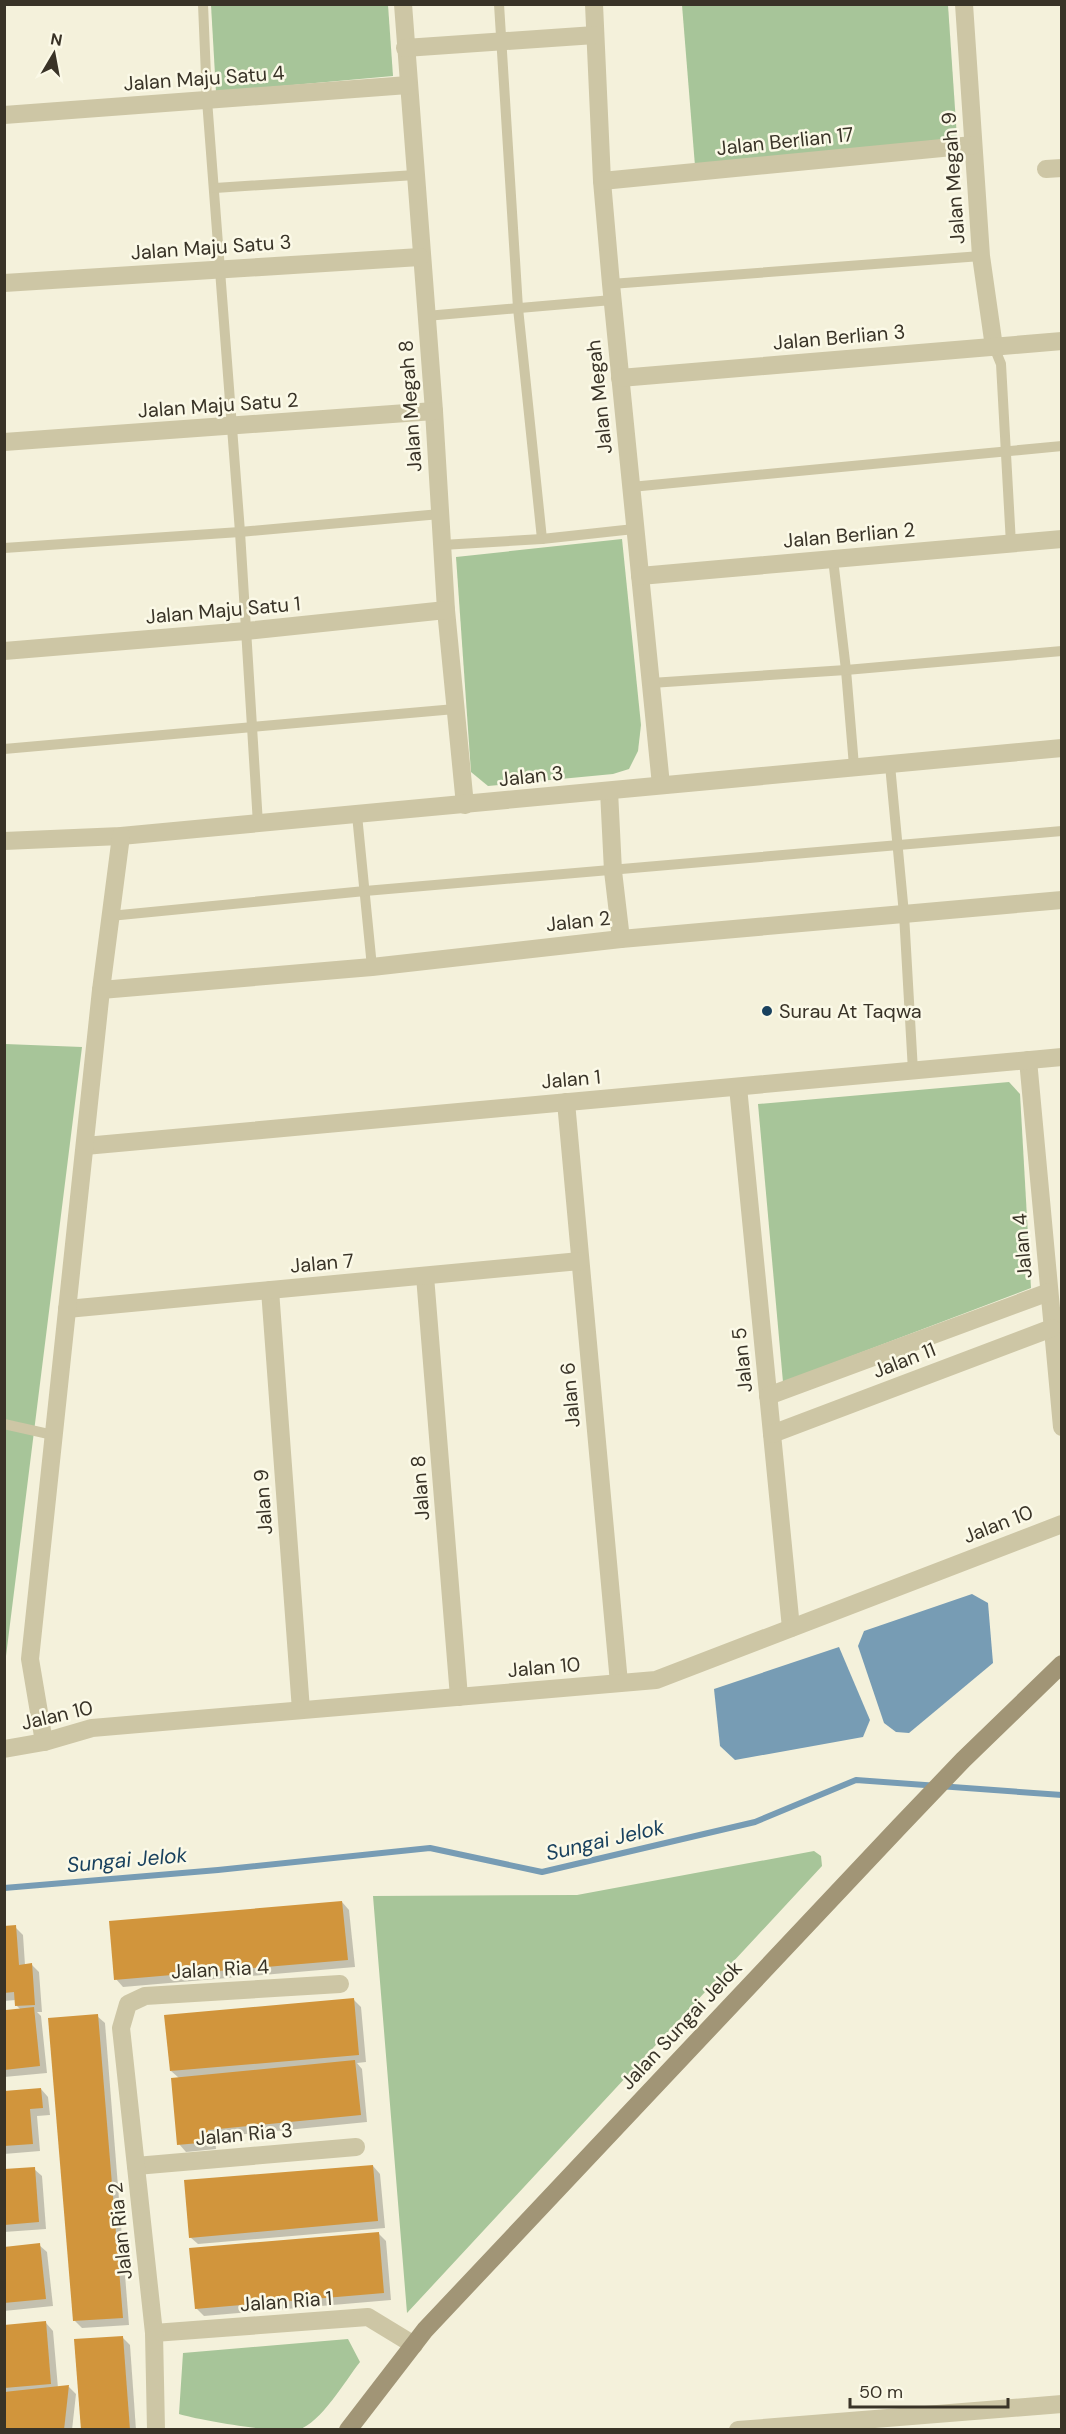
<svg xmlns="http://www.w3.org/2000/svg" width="1066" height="2434" viewBox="0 0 1066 2434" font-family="'DM Sans',sans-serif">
<rect width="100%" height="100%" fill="#f4f1db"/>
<g fill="#a7c599">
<polygon points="211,5 388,5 393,76 216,92"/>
<polygon points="682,5 948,5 957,138 695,166"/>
<polygon points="622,539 641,725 638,751 629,769 613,774 488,786 471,772 456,557"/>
<polygon points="5,1044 82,1047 6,1656 5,1656"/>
<polygon points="1009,1082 1020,1094 1031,1288 783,1382 758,1104"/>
<polygon points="814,1851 821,1856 822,1866 407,2313 373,1896 577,1895"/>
<path d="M348 2339 360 2362C345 2381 321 2423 298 2430 281 2434 198 2420 179 2414L183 2353Z"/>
</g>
<g fill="#779cb4">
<polygon points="972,1594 988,1603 993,1663 909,1733 896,1732 884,1723 858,1646 864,1631"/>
<polygon points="839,1647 870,1720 863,1737 735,1760 720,1746 714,1689"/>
</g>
<g fill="#0003">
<polygon points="342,1902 349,1910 355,1967 123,1987 116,1979"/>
<polygon points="15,1927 23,1935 25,1965 32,1965 39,1972 42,2012 37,2012 41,2016 47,2073 4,2077 4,2017 21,2010 17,2006 16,2000 4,2001 4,1928"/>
<polygon points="354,2000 361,2007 366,2062 357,2063 362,2069 367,2122 215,2137 216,2149 186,2152 179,2144 179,2078 171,2071"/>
<polygon points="97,2016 105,2023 129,2325 82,2328 75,2321"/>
<polygon points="41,2089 48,2097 50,2115 37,2116 40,2151 4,2154 4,2093"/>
<polygon points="373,2166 380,2174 385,2228 198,2244 190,2237"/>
<polygon points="34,2169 42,2176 46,2229 4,2232 4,2171"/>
<polygon points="379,2234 386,2241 391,2300 204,2316 196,2308"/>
<polygon points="39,2245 47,2252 53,2306 4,2311 4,2248"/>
<polygon points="46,2323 53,2331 58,2388 69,2387 76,2394 72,2430 4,2430 8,2393 4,2390 4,2326"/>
<polygon points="123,2338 130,2345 136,2430 82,2430"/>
</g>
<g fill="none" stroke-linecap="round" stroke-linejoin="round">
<polyline stroke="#779cb4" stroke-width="6" points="4,1888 218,1870 430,1848 542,1872 755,1822 856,1780 1062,1795"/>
</g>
<g fill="#d1953c">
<polygon points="342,1901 348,1960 114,1980 109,1921"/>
<polygon points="16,1925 19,1965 32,1963 35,2005 15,2006 14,1992 4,1993 4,1926"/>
<polygon points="354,1998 359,2055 170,2071 164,2015"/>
<polygon points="34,2007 40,2066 4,2070 6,2010"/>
<polygon points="98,2014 123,2318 73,2321 48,2018"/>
<polygon points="355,2060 361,2115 208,2130 210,2142 177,2145 171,2078"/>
<polygon points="41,2088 43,2108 30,2109 33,2144 4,2146 4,2091"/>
<polygon points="373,2165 378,2221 189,2238 184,2180"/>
<polygon points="35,2167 39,2222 4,2225 4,2169"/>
<polygon points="379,2232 384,2293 195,2309 189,2248"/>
<polygon points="40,2243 46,2299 4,2303 4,2247"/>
<polygon points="46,2321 51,2384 4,2388 4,2325"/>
<polygon points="123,2336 130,2430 81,2430 74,2339"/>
<polygon points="69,2385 64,2430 4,2430 4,2392"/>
</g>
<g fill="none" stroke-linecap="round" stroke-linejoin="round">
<g stroke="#cdc6a5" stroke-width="10">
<polyline points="203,4 207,100 240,532 258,824"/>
<polyline points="499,4 518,308 542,539"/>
<polyline points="215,188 415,175"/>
<polyline points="611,284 981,256"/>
<polyline points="426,316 612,300"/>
<polyline points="994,347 1001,364 1011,544"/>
<polyline points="631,487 1062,446"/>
<polyline points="442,545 542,539 634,529"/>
<polyline points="4,548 240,532 440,514"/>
<polyline points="833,559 846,670 854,766"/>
<polyline points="651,683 846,670 1062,651"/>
<polyline points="4,749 455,709"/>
<polyline points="890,765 904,914 913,1071"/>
<polyline points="357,815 372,967"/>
<polyline points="110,916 365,891 1062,831"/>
<polyline points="4,1424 53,1435"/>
</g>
<g stroke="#cdc6a5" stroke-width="18">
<polyline points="403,4 434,411 446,610 465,805"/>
<polyline points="594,4 602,181 611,284 661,785"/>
<polyline points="964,4 981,256 994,347"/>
<polyline points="405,48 595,35"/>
<polyline points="4,115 408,85"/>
<polyline points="1046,169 1062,168"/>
<polyline points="602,181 973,145"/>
<polyline points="4,283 420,257"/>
<polyline points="620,378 1062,341"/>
<polyline points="4,442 434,411"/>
<polyline points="640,576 1062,539"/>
<polyline points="4,651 246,631 446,610"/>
<polyline points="609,791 613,871 621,939"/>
<polyline points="4,841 121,836 1062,748"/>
<polyline points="101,990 372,967 621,939 1062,900"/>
<polyline points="1028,1060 1062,1427"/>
<polyline points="738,1087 791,1628"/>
<polyline points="566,1102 619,1683"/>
<polyline points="85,1146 1062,1057"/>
<polyline points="425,1276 459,1697"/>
<polyline points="270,1290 301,1710"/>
<polyline points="67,1309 580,1261"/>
<polyline points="768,1396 1049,1292"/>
<polyline points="772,1434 1052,1328"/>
<polyline points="44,1742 30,1659 101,990 121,836"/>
<polyline points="4,1749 44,1742 92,1728 656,1680 1062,1524"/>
<polyline points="136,2166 356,2147"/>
<polyline points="154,2333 368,2317 414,2345"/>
<polyline points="156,2430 154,2333 121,2028 128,2004 145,1996 340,1984"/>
<polyline points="738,2430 1062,2404"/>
</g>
<polyline stroke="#a19576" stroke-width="18" points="348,2430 425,2330 899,1827 963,1760 1062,1664"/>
</g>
<circle fill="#19415e" stroke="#fbf9e7" stroke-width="2" cx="767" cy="1011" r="6"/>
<g text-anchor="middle" stroke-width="5" stroke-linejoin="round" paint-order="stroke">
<g font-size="20" fill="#393327" stroke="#fbf9e7">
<text transform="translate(204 78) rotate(-4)" y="7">Jalan Maju Satu 4</text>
<text transform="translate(785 141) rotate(-6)" y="7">Jalan Berlian 17</text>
<text transform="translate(953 178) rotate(-94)" y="7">Jalan Megah 9</text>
<text transform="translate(211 247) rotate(-4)" y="7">Jalan Maju Satu 3</text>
<text transform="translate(839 337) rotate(-5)" y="7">Jalan Berlian 3</text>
<text transform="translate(599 397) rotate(-96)" y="7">Jalan Megah</text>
<text transform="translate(218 405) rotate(-4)" y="7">Jalan Maju Satu 2</text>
<text transform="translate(410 406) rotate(-94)" y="7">Jalan Megah 8</text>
<text transform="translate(849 535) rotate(-5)" y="7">Jalan Berlian 2</text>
<text transform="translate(223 610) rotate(-5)" y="7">Jalan Maju Satu 1</text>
<text transform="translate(531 776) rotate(-6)" y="7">Jalan 3</text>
<text transform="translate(578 921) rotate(-6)" y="7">Jalan 2</text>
<text transform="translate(571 1079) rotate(-5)" y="7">Jalan 1</text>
<text transform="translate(1022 1246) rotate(-95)" y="7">Jalan 4</text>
<text transform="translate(322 1263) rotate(-5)" y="7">Jalan 7</text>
<text transform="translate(742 1360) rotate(-96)" y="7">Jalan 5</text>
<text transform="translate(904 1360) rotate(-21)" y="7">Jalan 11</text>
<text transform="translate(570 1395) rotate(-95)" y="7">Jalan 6</text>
<text transform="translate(420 1488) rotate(-94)" y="7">Jalan 8</text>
<text transform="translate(263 1502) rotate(-94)" y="7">Jalan 9</text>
<text transform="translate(998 1524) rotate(-21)" y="7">Jalan 10</text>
<text transform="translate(544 1667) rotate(-5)" y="7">Jalan 10</text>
<text transform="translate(57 1715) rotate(-13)" y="7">Jalan 10</text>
<text transform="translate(220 1969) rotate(-3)" y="7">Jalan Ria 4</text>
<text transform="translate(681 2025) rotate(-47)" y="7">Jalan Sungai Jelok</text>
<text transform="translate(244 2134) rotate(-5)" y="7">Jalan Ria 3</text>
<text transform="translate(120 2231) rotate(-96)" y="7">Jalan Ria 2</text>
<text transform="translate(286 2301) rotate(-4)" y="7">Jalan Ria 1</text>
</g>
<g font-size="20" fill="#393327" stroke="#fbf9e7" text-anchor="start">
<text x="779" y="1018">Surau At Taqwa</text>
</g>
<g font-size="21" font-style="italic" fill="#19415e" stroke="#fbf9e7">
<text transform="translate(605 1840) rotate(-13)" y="7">Sungai Jelok</text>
<text transform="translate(127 1860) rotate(-5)" y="7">Sungai Jelok</text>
</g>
</g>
<rect width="1066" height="2434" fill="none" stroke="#393327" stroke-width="12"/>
<g transform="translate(54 54) rotate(10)" stroke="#fbf9e7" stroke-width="4.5" paint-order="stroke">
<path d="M0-4.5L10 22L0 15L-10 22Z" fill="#393327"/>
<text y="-9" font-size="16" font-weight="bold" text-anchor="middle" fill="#393327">N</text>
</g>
<path d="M850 2398v9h158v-9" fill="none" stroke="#393327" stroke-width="3"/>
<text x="859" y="2398" font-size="18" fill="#393327" stroke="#fbf9e7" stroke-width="4.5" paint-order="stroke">50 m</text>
</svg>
